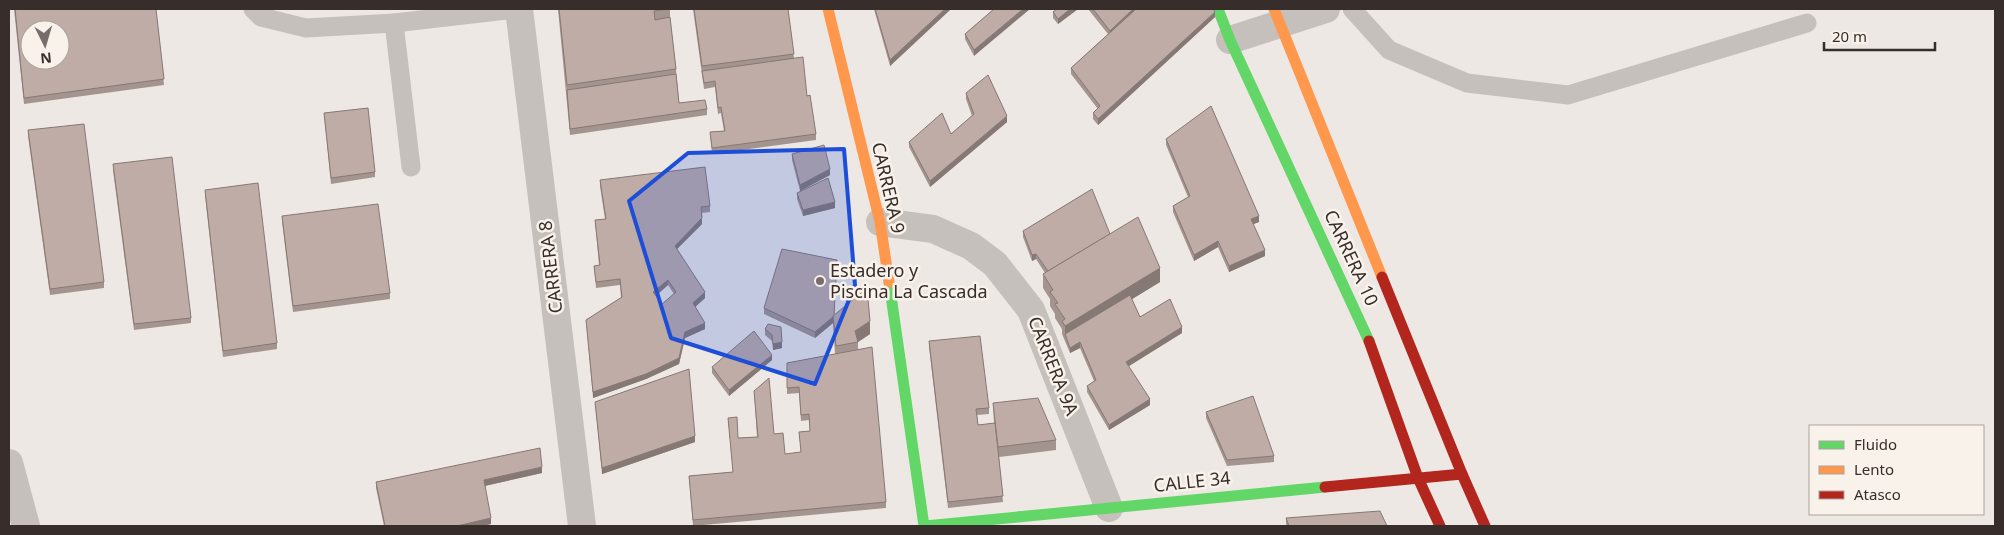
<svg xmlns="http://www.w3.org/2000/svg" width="2004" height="535" viewBox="0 0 2004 535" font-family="'Noto Sans',sans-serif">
<rect width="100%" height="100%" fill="#ede8e3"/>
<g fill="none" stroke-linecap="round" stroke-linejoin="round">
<g stroke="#c6c0bc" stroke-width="19">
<polyline points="253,9 261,17 306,28 394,23 517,9"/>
<polyline points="1352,9 1389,50 1467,83 1568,95 1807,23"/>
<polyline points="394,23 411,167"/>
</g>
<g stroke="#c6c0bc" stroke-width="28">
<polyline points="519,9 582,526"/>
<polyline points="1230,40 1326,9"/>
<polyline points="880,222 933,229 971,246 995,264 1031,310 1109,508"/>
<polyline points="9,463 26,526"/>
</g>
<g stroke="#63d668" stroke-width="11">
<polyline points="1218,9 1230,40 1369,341"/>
<polyline points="889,282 924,526"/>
<polyline points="925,526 1325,487"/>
</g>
<g stroke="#ff974d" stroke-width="11">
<polyline points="828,9 880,222 889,282"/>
<polyline points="1274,9 1382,277"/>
</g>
<g stroke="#b3261e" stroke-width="11">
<polyline points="1382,277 1462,474 1485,526"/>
<polyline points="1369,341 1418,478 1440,526"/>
<polyline points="1325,487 1462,474"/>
</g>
</g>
<g fill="#a4948f" fill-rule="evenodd">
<polygon points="14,9 156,9 164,85 24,104"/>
<polygon points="558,9 670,9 670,18 676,69 679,103 707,109 707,115 570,135"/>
<polygon points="693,9 788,9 794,58 807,96 816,134 816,140 712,154 710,132 724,131 721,113 718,114 715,87 704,89"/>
<polygon points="874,9 951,9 890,66"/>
<polygon points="994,9 974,56 965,39 965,34"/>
<polygon points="1078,9 1058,24 1053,18 1053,12"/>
<polygon points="1088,9 1213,9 1215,17 1098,125 1093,119 1093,113 1098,109 1071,74 1071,68 1108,34"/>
<polygon points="966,93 1007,122 930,187 909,147 909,142 951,134 972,116 966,99"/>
<polygon points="324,113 375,172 375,177 331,184"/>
<polygon points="28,130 104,282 104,288 50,295 28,136"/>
<polygon points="1166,139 1259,222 1253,224 1265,256 1229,272 1218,247 1194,261 1173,212 1173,206 1188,197 1166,145"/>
<polygon points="792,154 830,175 800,191 792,160"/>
<polygon points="113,164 191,318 191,323 134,330 113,170"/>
<path d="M600 180 710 206V212L702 213V224L677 249 705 298 695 307 705 329 685 338 679 364 646 379 593 398 586 320 621 298 620 285 596 288 594 266 599 265 595 220 605 219 600 186ZM668 285 674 294 662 304 656 296Z"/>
<polygon points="205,190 277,343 277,349 223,357 205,195"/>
<polygon points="797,193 835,208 803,216 797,199"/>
<polygon points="282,216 390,293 390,299 293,312 282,221"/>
<polygon points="1023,231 1110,234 1160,282 1132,299 1140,317 1182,333 1128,366 1150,405 1109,430 1087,392 1087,386 1094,381 1080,348 1070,353 1062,334 1062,329 1055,318 1055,314 1050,306 1050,299 1043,288 1043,274 1045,273 1036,259 1032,261 1023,237"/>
<polygon points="764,308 834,315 870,334 858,342 858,350 886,502 886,508 693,526 689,476 733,472 728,418 738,438 757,437 754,391 774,434 785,454 801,452 799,432 810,431 809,420 801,421 799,393 787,394 787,363 835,354 833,323 815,338 764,314"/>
<polygon points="768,324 782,348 773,350 772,341 765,335 765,329"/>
<polygon points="929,341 989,408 989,414 977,415 978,425 994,423 993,403 1056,440 1056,450 999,457 1003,502 948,508 929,347"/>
<polygon points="772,360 729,396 712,373 712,367"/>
<polygon points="595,402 695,442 602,474"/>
<polygon points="1206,412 1274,456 1274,462 1227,466 1206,418"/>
<polygon points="542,473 485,486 491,524 482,526 384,526 376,488 376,482"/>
<polygon points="1286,518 1387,526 1287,526 1286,524"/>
</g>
<g fill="#867874">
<polygon points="945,9 951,9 890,66 890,60"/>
<polygon points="1023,9 1030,9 974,56 974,50"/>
<polygon points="1070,9 1078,9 1058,24 1058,19"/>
<polygon points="1133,9 1140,9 1110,37 1110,31"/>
<polygon points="1215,12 1215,17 1098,125 1098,119"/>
<polygon points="1007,116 1007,122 930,187 930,181"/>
<polygon points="830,169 830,175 800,191 800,185"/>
<polygon points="835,202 835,208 803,216 803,210"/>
<polygon points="1259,216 1259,222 1251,225 1251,219"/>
<polygon points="702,218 702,224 675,251 675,246"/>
<polygon points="1218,241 1218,247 1194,261 1194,255"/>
<polygon points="1265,250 1265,256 1229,272 1229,266"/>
<polygon points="1036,254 1036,259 1032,261 1032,255"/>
<polygon points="1160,268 1160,282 1067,339 1065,334 1065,326"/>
<polygon points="668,280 668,285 653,298 653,292"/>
<polygon points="705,292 705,298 693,309 693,303"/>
<polygon points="833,317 833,323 815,338 815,332"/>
<polygon points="870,321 870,334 858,342 855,331"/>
<polygon points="705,323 705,329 685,338 679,364 646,379 593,398 593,392 685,332"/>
<polygon points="1182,327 1182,333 1126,368 1126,362"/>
<polygon points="782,342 782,348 773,350 773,344"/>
<polygon points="1080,342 1080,348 1070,353 1070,348"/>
<polygon points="772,355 772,360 729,396 729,390"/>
<polygon points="1150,399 1150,405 1109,430 1109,425"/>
<polygon points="695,436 695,442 602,474 602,468"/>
<polygon points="542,467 542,473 484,486 484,480"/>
<polygon points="491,518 491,524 482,526 457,526"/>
</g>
<g fill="#bfaca6" stroke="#867874" fill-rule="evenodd">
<path d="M15 9H156L164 79 24 98ZM30 30H60V60H30Z"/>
<polygon points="559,9 667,9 654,11 655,20 670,17 676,69 567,85"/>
<polygon points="694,9 788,9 794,54 702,66"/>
<polygon points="875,9 945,9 890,60"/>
<polygon points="994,9 1023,9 974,50 965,34"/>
<polygon points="1057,9 1070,9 1058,19 1053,12"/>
<polygon points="1093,9 1133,9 1110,31"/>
<polygon points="1136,9 1213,9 1215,12 1098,119 1093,113 1100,106 1071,68"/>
<polygon points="803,57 807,96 810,95 816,134 712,148 710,132 725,131 721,107 718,108 715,81 704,83 702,71"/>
<polygon points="676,74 679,103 705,100 707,109 570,129 567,90"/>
<polygon points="988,75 1007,116 930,181 909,142 942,113 951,134 974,114 966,93"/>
<polygon points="1211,106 1259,216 1251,219 1265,250 1229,266 1218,241 1194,255 1173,206 1190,196 1166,139"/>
<polygon points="368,108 375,172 331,178 324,113"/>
<polygon points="84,124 104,282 50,289 28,130"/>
<polygon points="824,145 830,169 800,185 792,154"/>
<polygon points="172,157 191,318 134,324 113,164"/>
<path d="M705 167 710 206 701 207 702 218 675 246 705 292 693 303 705 323 685 332 679 358 646 374 593 392 586 320 622 297 620 279 596 282 594 266 600 265 595 220 606 219 600 180ZM668 280 676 292 662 304 653 292Z"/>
<polygon points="828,178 835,202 803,210 797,193"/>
<polygon points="258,183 277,343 223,351 205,190"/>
<polygon points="1092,189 1110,234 1048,271 1036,254 1032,255 1023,231"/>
<polygon points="378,204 390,293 293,306 282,216"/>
<polygon points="1138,217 1160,268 1065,326 1062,321 1065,319 1055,304 1058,303 1050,292 1053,290 1043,274"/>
<polygon points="782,249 837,260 834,316 815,332 764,308"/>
<polygon points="867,288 870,321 855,331 858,342 836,346 833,316"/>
<polygon points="1130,295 1140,317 1170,299 1182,327 1126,362 1150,399 1109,425 1087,386 1096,380 1080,342 1070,348 1065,334"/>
<polygon points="768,324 781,327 782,342 773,344 772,335 765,329"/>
<polygon points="754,331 772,355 729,390 712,367"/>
<polygon points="980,336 989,408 976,409 978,425 995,423 1003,496 948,502 929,341"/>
<polygon points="872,347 886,502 693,520 689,476 733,472 728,418 737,417 738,438 758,437 754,391 769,378 774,434 783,433 785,454 801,452 799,432 810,431 809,414 801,415 799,387 787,388 787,363"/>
<polygon points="689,369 695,436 602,468 595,402"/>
<polygon points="1253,396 1274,456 1227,460 1206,412"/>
<polygon points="1038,398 1056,440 998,447 993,403"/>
<polygon points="540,448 542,467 484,480 491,518 457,526 385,526 376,482"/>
<polygon points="1380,511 1387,526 1289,526 1286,518"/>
</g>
<path fill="#1d4ed8" fill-opacity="0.2" stroke="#1d4ed8" stroke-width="4" stroke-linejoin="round" d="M844 149 855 285 815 384 671 338 629 201 688 153Z"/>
<circle fill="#776e6b" stroke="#f9f2eb" stroke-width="2" cx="820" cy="281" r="5"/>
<g text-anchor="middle" stroke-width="5" stroke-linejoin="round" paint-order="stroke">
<g font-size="18" fill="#372d2a" stroke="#f9f2eb">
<text transform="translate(888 188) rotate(77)" y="6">CARRERA 9</text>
<text transform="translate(1351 258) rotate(65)" y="6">CARRERA 10</text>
<text transform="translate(551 267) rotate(-97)" y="6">CARRERA 8</text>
<text transform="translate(1053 366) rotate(68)" y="6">CARRERA 9A</text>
<text transform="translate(1192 482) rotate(-6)" y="6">CALLE 34</text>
</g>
<g font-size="18" fill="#372d2a" stroke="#f9f2eb" text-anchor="start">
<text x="830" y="277">Estadero y<tspan x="830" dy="21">Piscina La Cascada</tspan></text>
</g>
</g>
<rect width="2004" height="535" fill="none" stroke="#372d2a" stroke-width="20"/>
<rect x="1809" y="425" width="175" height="90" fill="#f9f2eb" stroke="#aba39e"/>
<rect x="1819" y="441" width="25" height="8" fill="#63d668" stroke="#aba39e"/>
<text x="1854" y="450" font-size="15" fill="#372d2a">Fluido</text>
<rect x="1819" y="466" width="25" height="8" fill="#ff974d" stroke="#aba39e"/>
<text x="1854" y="475" font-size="15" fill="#372d2a">Lento</text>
<rect x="1819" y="491" width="25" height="8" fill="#b3261e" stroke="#aba39e"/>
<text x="1854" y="500" font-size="15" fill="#372d2a">Atasco</text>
<g transform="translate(45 45) rotate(175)"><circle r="24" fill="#f9f2eb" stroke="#aba39e"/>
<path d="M0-4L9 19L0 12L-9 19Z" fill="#776e6b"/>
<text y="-8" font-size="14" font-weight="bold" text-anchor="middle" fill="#372d2a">N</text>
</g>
<path d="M1824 42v8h111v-8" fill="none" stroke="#372d2a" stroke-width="2.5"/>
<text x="1832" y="42" font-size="15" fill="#372d2a" stroke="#f9f2eb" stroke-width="4" paint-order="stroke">20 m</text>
</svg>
